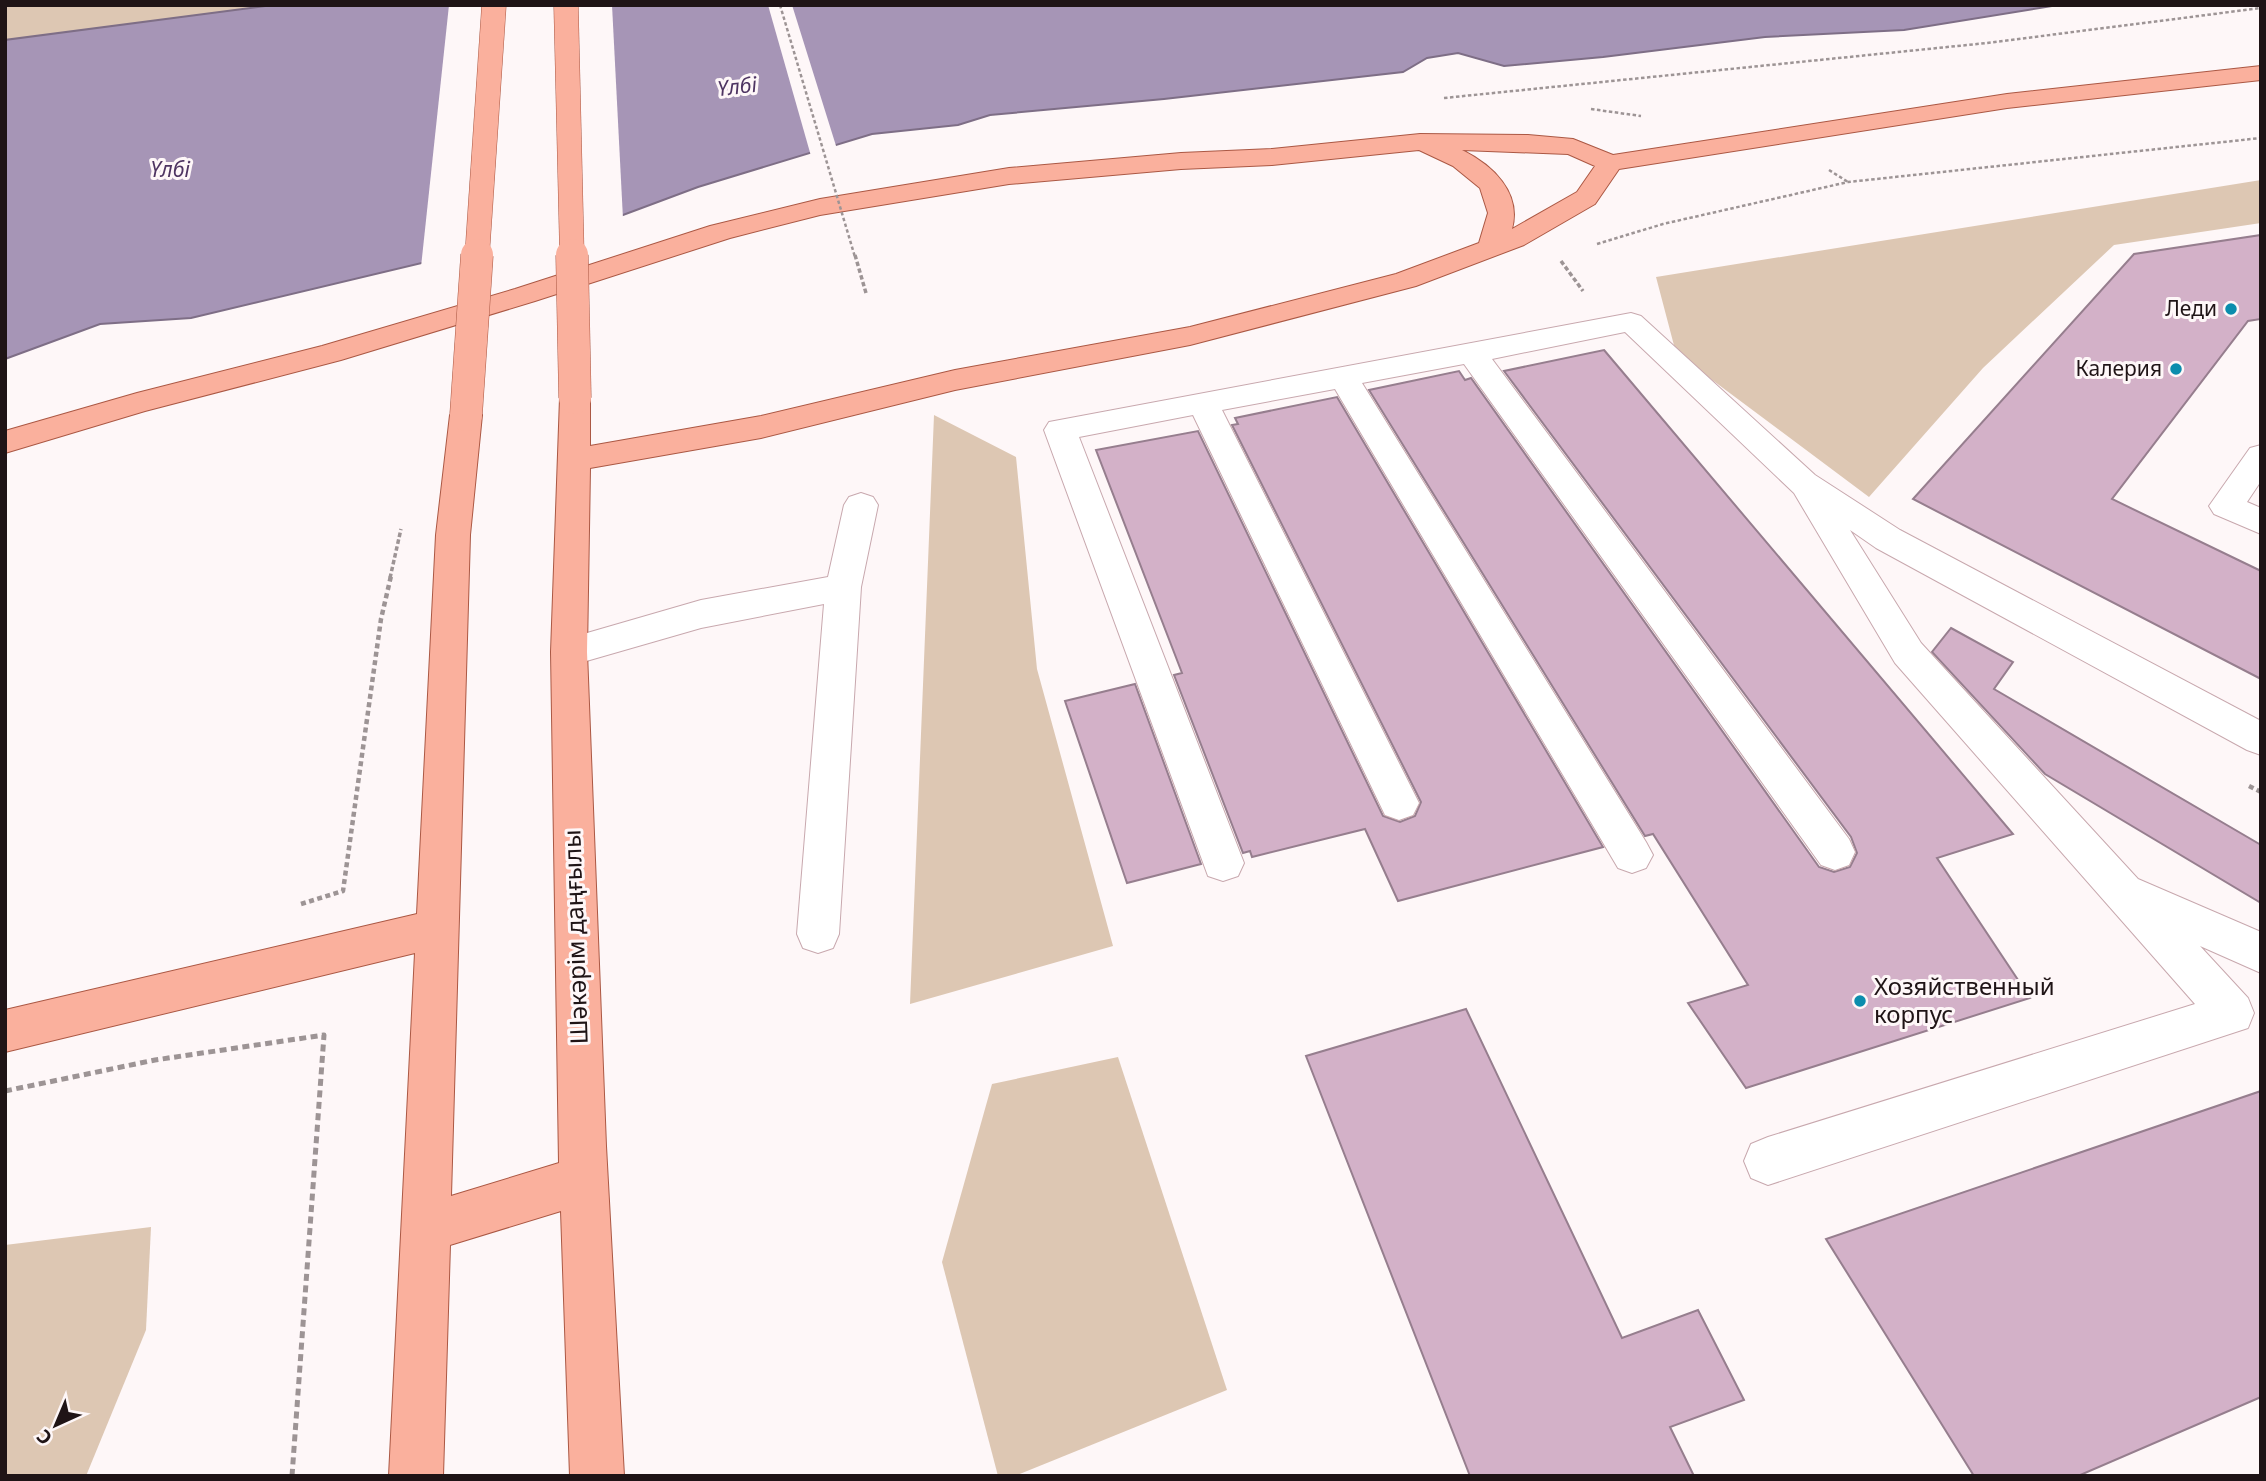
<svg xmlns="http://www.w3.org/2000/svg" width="2266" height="1481" viewBox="0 0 2266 1481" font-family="'Noto Sans',sans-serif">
<rect width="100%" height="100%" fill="#fef7f8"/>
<g fill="#ddc7b3">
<polygon points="5,5 273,5 5,40"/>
<polygon points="2261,180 2261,223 2114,245 1983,368 1869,497 1676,353 1656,277"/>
<polygon points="934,415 1016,457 1037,669 1113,946 910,1004"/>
<polygon points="1118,1057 1227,1390 1015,1476 998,1476 942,1262 992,1084"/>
<polygon points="151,1227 146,1330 86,1476 5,1476 5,1245"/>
</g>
<polygon fill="#a695b6" stroke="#7e6e86" stroke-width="2" points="273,5 2058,5 1904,30 1765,37 1603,57 1504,66 1458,53 1427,58 1403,72 1164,99 990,115 958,125 872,134 698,187 623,215 191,318 100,324 5,359 5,40"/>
<g fill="#fef7f8">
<polygon points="449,5 612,5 623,219 421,267"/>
<polygon points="768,5 792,5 837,149 811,156"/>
</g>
<g fill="#d3b1c8" stroke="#967e8e" stroke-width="2">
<polygon points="2261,235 2261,319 2248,321 2112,499 2261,571 2261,679 1913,499 2134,254"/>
<polygon points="1604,350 2013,834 1937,858 2030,998 1746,1088 1688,1003 1748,985 1653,834 1645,836 1369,390 1459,371 1465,380 1471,378 1819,867 1834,872 1850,867 1857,853 1851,837 1504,371"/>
<polygon points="1337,397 1603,847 1398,901 1365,829 1252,857 1250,851 1243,853 1174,675 1182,673 1096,450 1198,431 1383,816 1400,822 1415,816 1421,802 1232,425 1238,424 1235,418"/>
<polygon points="1951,628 2013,662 1994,689 2261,845 2261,903 2045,774 1932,652"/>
<polygon points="1135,684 1201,864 1127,883 1065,701"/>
<polygon points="1466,1009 1622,1338 1698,1310 1744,1400 1670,1427 1694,1476 1470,1476 1306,1056"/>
<polygon points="2261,1091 2261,1397 2078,1476 1974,1476 1826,1239"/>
</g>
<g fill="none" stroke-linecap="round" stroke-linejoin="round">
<defs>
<g id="minor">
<polygon points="1631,313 1641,316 1815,475 1900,530 2261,721 2261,755 2247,750 1876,548 1850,530 1921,643 2138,879 2261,932 2261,973 2200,946 2248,998 2254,1013 2248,1028 1768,1185 1751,1178 1744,1161 1751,1144 1768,1137 2195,1004 1895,663 1794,493 1625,332 1492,359 1849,839 1855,852 1849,865 1835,870 1821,865 1464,364 1362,383 1646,842 1653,855 1646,868 1632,873 1618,868 1335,389 1222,410 1419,803 1413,815 1399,820 1385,815 1193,415 1079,437 1244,863 1238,876 1223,881 1208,876 1044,430 1049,422"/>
<polygon points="2261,445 2261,481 2247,502 2261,508 2261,534 2214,514 2209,506 2250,448"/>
<polygon points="861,493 873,497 878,505 861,587 839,934 833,948 818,953 803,948 797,934 824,604 701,628 569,666 556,662 551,652 556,642 701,600 828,577 844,505 849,497"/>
</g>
<path id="major" d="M2261 66V80L2007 108 1619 169 1595 204 1524 245 1416 286 1190 345 955 390 761 438 590 468 587 652 606 1146 624 1476H570L561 1211 450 1245 443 1476H389L415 953 5 1052V1010L417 914 436 535 450 415 455 408 466 405 477 408 482 415 470 535 451 1196 559 1163 551 652 560 398 564 391 575 388 586 391 590 398V446L761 416 955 370 1190 327 1396 274 1479 243 1488 213 1480 188 1453 166 1419 150 1272 165 1181 169 1009 184 820 215 730 238 535 301 341 360 145 411 5 453V431L137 393 322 346 515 289 710 226 820 199 1009 168 1181 153 1272 149 1420 134 1528 135 1573 139 1613 155 2007 94ZM1462 150 1568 154 1595 166 1577 192 1512 229C1522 192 1492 165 1462 150Z"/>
</defs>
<use href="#minor" stroke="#c8a8ae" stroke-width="2"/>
<use href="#major" stroke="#ab5844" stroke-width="2"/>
<g stroke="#9d9495" stroke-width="2.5" stroke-dasharray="3.5 2.5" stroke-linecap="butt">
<polyline points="1444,98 1987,43 2261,8"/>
<polyline points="1591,109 1641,116"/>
<polyline points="1829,170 1848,182"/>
<polyline points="1597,244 1663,224 1848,182 2261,138"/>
</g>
<g stroke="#9d9495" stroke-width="3.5" stroke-dasharray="4.5 2.5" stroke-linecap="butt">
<polyline points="1561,261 1583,291"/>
<polyline points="390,578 401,529"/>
</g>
<g stroke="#9d9495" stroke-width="4.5" stroke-dasharray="5 3.5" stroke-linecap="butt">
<polyline points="2249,786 2261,792"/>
<polyline points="301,904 343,891 381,619 391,576"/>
</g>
<polyline stroke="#9d9495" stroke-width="5" stroke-dasharray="7 4.5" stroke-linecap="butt" points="5,1091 155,1060 324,1035 292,1476"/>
<use href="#minor" fill="#fff" fill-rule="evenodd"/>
<use href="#major" fill="#fab09d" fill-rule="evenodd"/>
<defs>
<g id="major-bridge-far1">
<polyline points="566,5 572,257"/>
<polyline points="477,257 494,5"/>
</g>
<g id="major-bridge">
<polyline points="572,255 575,398"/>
<polyline points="466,415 477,255"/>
</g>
</defs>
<use href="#major-bridge-far1" stroke="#ab5844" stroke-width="25" stroke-linecap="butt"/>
<use href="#major-bridge" stroke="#ab5844" stroke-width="33" stroke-linecap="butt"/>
<polyline stroke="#9d9495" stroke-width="2.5" stroke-dasharray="3.5 2.5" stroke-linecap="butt" points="780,5 855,257"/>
<polyline stroke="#9d9495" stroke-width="3.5" stroke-dasharray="4.5 2.5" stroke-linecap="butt" points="855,255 866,293"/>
<use href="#major-bridge-far1" stroke="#fab09d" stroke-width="24"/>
<use href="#major-bridge" stroke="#fab09d" stroke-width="32"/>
</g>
<g fill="#0b8dad" stroke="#fef7f8" stroke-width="2.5">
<circle cx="2231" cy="309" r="7"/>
<circle cx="2176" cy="369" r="7"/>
<circle cx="1860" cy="1001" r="7"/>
</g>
<g text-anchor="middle" stroke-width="6" stroke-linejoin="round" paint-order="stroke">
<g font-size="21" font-style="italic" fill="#4e3462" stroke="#fef7f8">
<text transform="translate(737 87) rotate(-7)" y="7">Үлбі</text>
<text x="170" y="177">Үлбі</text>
</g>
<g font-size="21" fill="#1f1416" stroke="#fef7f8" text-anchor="end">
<text x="2217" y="316">Леди</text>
<text x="2162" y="376">Калерия</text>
</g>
<g font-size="24" fill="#1f1416" stroke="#fef7f8">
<text transform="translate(576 937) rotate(-92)" y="8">Шәкәрім даңғылы</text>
</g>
<g font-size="24" fill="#1f1416" stroke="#fef7f8" text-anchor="start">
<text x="1874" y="995">Хозяйственный<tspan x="1874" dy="28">корпус</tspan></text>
</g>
</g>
<rect width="2266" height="1481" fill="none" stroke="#1f1416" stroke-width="14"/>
<g transform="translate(56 1425) rotate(224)" stroke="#fef7f8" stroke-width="5" paint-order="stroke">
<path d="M0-5L12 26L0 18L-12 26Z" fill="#1f1416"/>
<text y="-10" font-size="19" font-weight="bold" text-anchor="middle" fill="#1f1416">С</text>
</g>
</svg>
